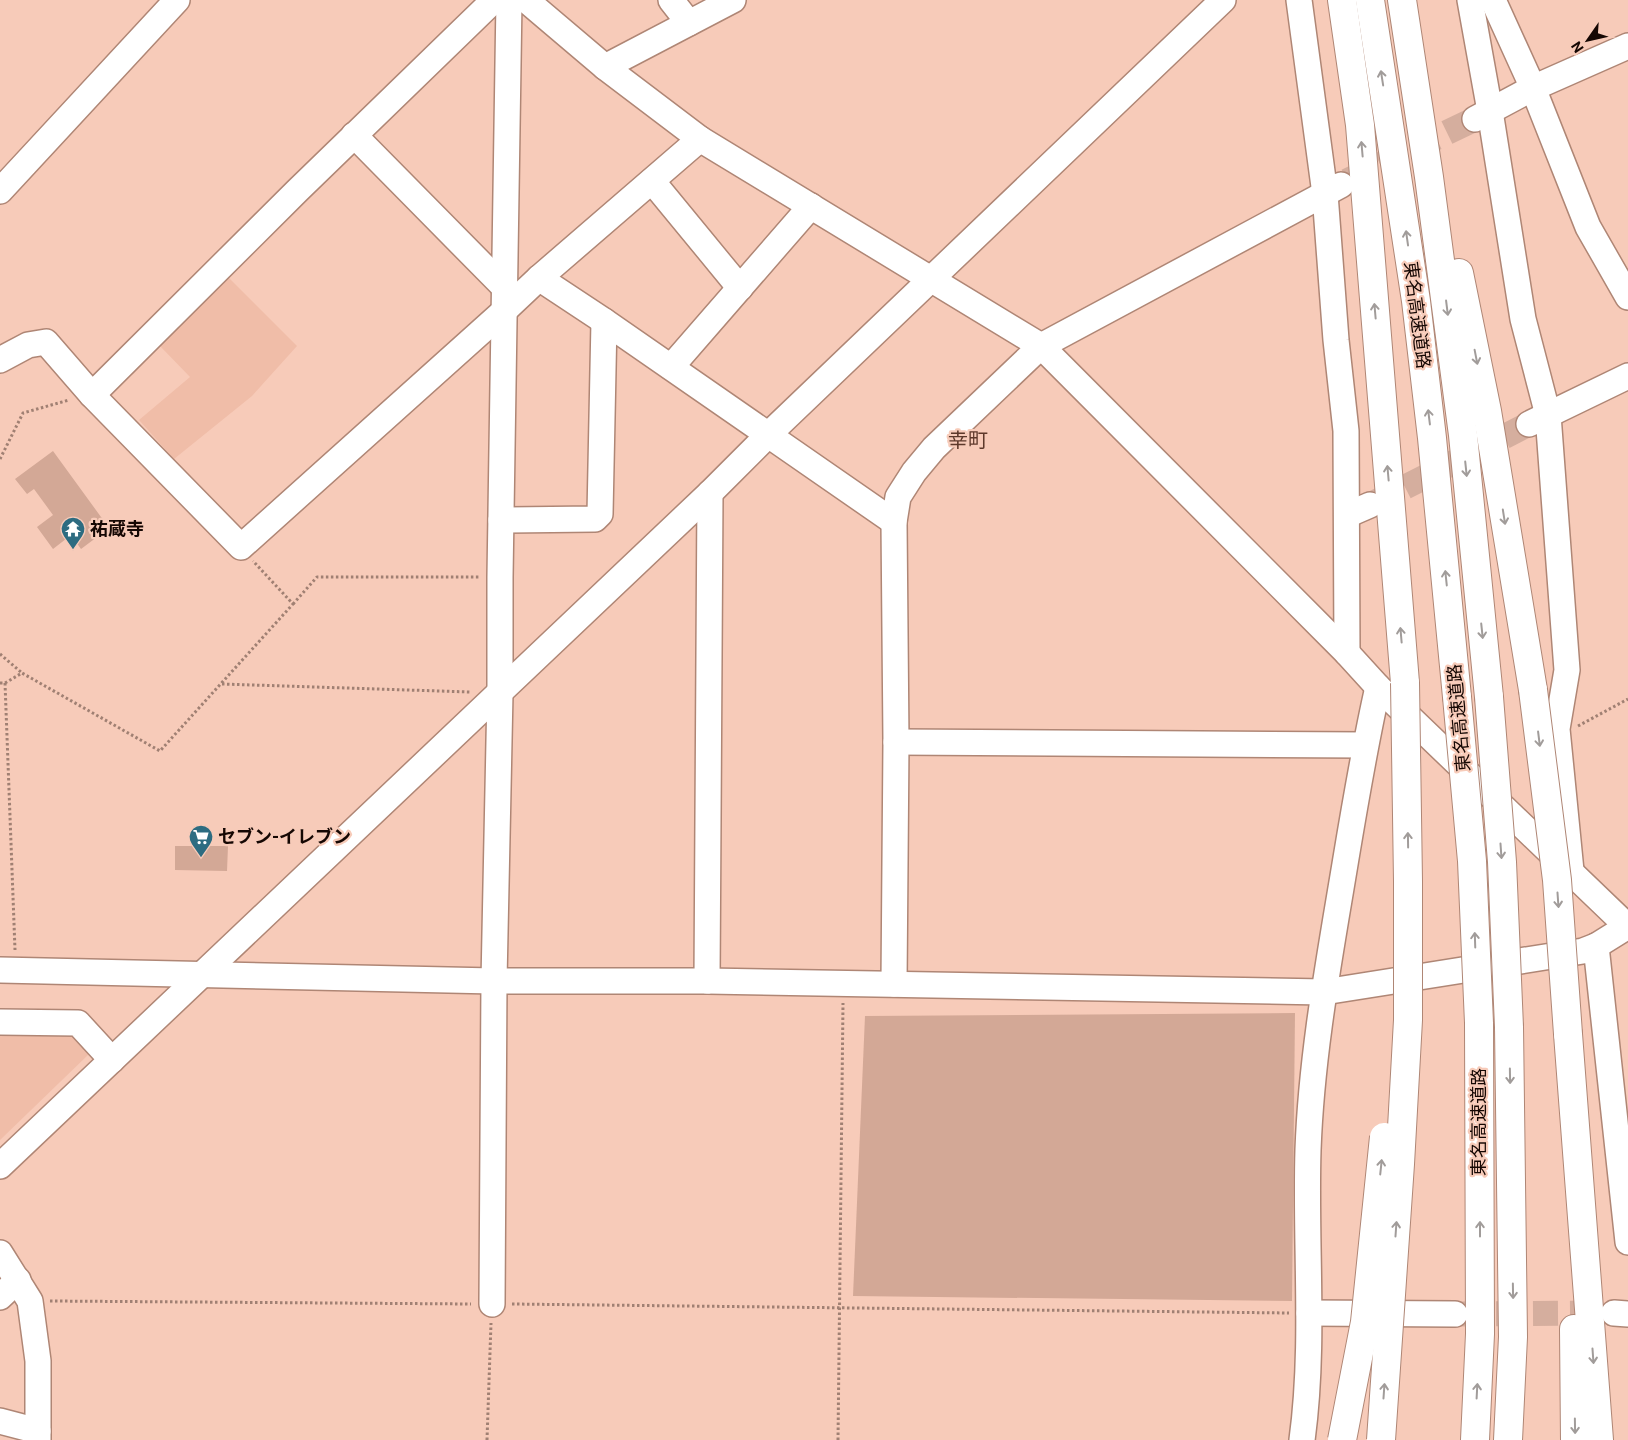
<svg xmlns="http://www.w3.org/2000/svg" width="1628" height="1440" viewBox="0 0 1628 1440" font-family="Roboto,'Noto Sans JP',sans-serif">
<rect width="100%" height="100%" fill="#f7cbb9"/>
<g fill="#f0bda8">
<polygon points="228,277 297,346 252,396 174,459 139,420 190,377 160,346"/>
<polygon points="0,1031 75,1031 91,1048 89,1054 0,1140"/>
</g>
<g fill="#d3a896">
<polygon points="53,451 109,528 81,549 71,535 53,549 37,527 53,515 34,489 27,494 15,479"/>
<polygon points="175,846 228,846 227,871 175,870"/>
<polygon points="1295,1013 1292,1301 853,1296 865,1016"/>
</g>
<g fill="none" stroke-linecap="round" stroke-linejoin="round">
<g stroke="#d5ae9e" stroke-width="25" stroke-dasharray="25 12" stroke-linecap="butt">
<polyline points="1347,181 1475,119"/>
<polyline points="1372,504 1529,424"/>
<polyline points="1459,1314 1609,1313"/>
</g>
<defs>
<g id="minor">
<polyline points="526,0 605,67 700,139 1041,346 1347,653 1378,687 1628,927"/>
<polyline points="671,0 689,23"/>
<polyline points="1299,0 1325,194 1336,340 1346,431 1347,653"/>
<polyline points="1470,0 1490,111 1523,319 1548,415 1567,670 1557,729 1571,871"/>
<polyline points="1493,0 1533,88 1588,227 1628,297"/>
<polyline points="605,67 733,0"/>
<polyline points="1475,119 1533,88 1628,46"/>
<polyline points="354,135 505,288"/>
<polyline points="652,181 740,288"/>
<polyline points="0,191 177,0"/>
<polyline points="539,278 604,321 894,522"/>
<polyline points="0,360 28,345 46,342 92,395 241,547 504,311 539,278 700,139"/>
<polyline points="671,367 811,206"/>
<polyline points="92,395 297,191 494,0"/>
<polyline points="1529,424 1628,376"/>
<polyline points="1347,515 1370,505"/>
<polyline points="501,520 595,519 600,514 604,321"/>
<polyline points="896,742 1365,745"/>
<polyline points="1596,946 1628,1242"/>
<polyline points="0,970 494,981 707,981 1324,992 1583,951 1596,946 1628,926"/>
<polyline points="707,981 710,493"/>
<polyline points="894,984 896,742 894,522 898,497 914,472 934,448 1041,346 1341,185"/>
<polyline points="0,1022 78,1023 112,1060"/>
<polyline points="0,1166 710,493 769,434 1223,0"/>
<polyline points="0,1253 30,1301 38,1361 38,1440"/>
<polyline points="0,1297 18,1280"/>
<polyline points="492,1304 494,981 500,693 500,577 509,0"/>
<polyline points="1309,1313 1455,1314"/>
<polyline points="1614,1313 1628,1314"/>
<polyline points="0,1421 38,1431"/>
<path d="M1302 1440C1315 1344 1305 1247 1308 1150 1311 1066 1325 983 1339 900 1351 829 1362 757 1378 687"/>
</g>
<g id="highway">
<polyline points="1342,0 1360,125 1405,683"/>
<polyline points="1370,0 1416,301 1432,438 1457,697"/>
<polyline points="1402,0 1429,177 1463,435 1489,697"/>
<polyline points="1459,273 1487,411 1533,690"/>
<polyline points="1568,1034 1599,1440"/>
<polyline points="1574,1329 1575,1440"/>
<polyline points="1475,1440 1480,1334 1479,1023"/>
<polyline points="1508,1440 1513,1337 1509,1027"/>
</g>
</defs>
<use href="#minor" stroke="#af8675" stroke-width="28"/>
<use href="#highway" stroke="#af8675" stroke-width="30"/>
<g stroke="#a08073" stroke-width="3" stroke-dasharray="2.5 2.5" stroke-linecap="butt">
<polyline points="0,459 23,413 69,400"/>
<polyline points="293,604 317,577 480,577"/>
<polyline points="0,654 22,673"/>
<polyline points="0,683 5,683 22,673 160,751 293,604 253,561"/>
<polyline points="5,683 15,950"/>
<polyline points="222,684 470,692"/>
<polyline points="1578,726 1628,699"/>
<polyline points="50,1301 471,1304"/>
<polyline points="512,1304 1289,1313"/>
<polyline points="487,1440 491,1323"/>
<polyline points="838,1440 843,1003"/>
</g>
<use href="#minor" stroke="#fff" stroke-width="25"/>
<use href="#highway" stroke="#fff" stroke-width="28"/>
<defs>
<g id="highway-bridge">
<polyline points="1533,690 1557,880 1568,1034"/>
<polyline points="1457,697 1472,861 1479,1023"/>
<polyline points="1489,697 1502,862 1509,1027"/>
<polyline points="1342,1440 1365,1322 1384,1137"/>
<polyline points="1381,1440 1400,1164 1408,1020 1408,881 1405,683"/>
</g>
</defs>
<use href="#highway-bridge" stroke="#af8675" stroke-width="30" stroke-linecap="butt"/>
<use href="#highway-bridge" stroke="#fff" stroke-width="28"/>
</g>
<defs><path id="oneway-shaft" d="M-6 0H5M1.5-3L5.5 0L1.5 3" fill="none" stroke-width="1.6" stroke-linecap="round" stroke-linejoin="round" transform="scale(1.25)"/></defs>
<g stroke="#a19c9a">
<use href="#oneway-shaft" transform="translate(1382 78) rotate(-99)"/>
<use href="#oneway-shaft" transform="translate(1362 149) rotate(-95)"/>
<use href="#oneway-shaft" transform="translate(1407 238) rotate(-98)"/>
<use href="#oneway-shaft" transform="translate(1447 308) rotate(83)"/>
<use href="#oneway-shaft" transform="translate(1375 311) rotate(-95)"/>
<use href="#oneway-shaft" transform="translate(1476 357) rotate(79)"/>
<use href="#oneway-shaft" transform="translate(1429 417) rotate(-97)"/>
<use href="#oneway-shaft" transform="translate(1466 469) rotate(84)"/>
<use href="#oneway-shaft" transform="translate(1388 473) rotate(-95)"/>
<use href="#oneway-shaft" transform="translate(1504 517) rotate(81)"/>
<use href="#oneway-shaft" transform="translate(1446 578) rotate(-96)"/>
<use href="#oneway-shaft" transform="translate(1482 631) rotate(84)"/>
<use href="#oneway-shaft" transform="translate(1401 635) rotate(-95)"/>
<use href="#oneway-shaft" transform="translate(1539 739) rotate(83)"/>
<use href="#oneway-shaft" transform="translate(1408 840) rotate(-91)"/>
<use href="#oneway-shaft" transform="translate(1501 851) rotate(86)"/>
<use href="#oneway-shaft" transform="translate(1558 900) rotate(86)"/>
<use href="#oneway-shaft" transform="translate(1475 940) rotate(-92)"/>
<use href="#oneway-shaft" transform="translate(1510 1076) rotate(89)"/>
<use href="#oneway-shaft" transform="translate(1381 1167) rotate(-84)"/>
<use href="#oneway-shaft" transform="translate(1396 1229) rotate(-86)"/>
<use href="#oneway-shaft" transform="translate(1480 1229) rotate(-90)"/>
<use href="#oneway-shaft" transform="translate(1513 1291) rotate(89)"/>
<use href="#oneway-shaft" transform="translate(1593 1356) rotate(86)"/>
<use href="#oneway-shaft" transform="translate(1384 1391) rotate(-86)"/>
<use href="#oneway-shaft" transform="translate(1477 1391) rotate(-87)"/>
<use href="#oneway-shaft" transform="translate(1575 1426) rotate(89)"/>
</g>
<defs>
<symbol id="temple-pin" viewBox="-11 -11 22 30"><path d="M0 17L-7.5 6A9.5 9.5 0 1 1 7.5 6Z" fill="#2d6c81" stroke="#f7cbb9"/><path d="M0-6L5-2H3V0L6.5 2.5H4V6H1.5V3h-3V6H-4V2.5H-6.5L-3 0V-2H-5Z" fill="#fff"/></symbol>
<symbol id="supermarket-pin" viewBox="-11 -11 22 30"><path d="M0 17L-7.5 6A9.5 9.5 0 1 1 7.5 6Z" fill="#2d6c81" stroke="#f7cbb9"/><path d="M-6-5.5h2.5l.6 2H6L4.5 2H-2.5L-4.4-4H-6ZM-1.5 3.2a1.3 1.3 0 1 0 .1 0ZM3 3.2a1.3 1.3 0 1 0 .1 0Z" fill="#fff"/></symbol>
</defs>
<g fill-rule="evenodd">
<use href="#temple-pin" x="59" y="515" width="28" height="38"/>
<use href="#supermarket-pin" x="187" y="823" width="28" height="38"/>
</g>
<g text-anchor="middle" stroke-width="4.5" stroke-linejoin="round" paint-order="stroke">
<g font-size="18" fill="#150703" stroke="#f7cbb9">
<text transform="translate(1417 315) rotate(83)" y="6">東名高速道路</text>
<text transform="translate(1459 718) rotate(-95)" y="6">東名高速道路</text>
<text transform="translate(1479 1122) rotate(-90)" y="6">東名高速道路</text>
</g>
<g font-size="18" font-weight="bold" fill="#150703" stroke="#f7cbb9" text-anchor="start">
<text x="90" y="535">祐蔵寺</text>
<text x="218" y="843">セブン-イレブン</text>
</g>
<g font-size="20" fill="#5d392b" stroke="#f7cbb9">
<text x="968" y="447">幸町</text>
</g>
</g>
<g transform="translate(1588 40) rotate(236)" stroke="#f7cbb9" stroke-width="4" paint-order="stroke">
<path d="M0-4L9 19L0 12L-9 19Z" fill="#150703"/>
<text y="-8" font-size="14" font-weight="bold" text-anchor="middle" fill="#150703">N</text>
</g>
</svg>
